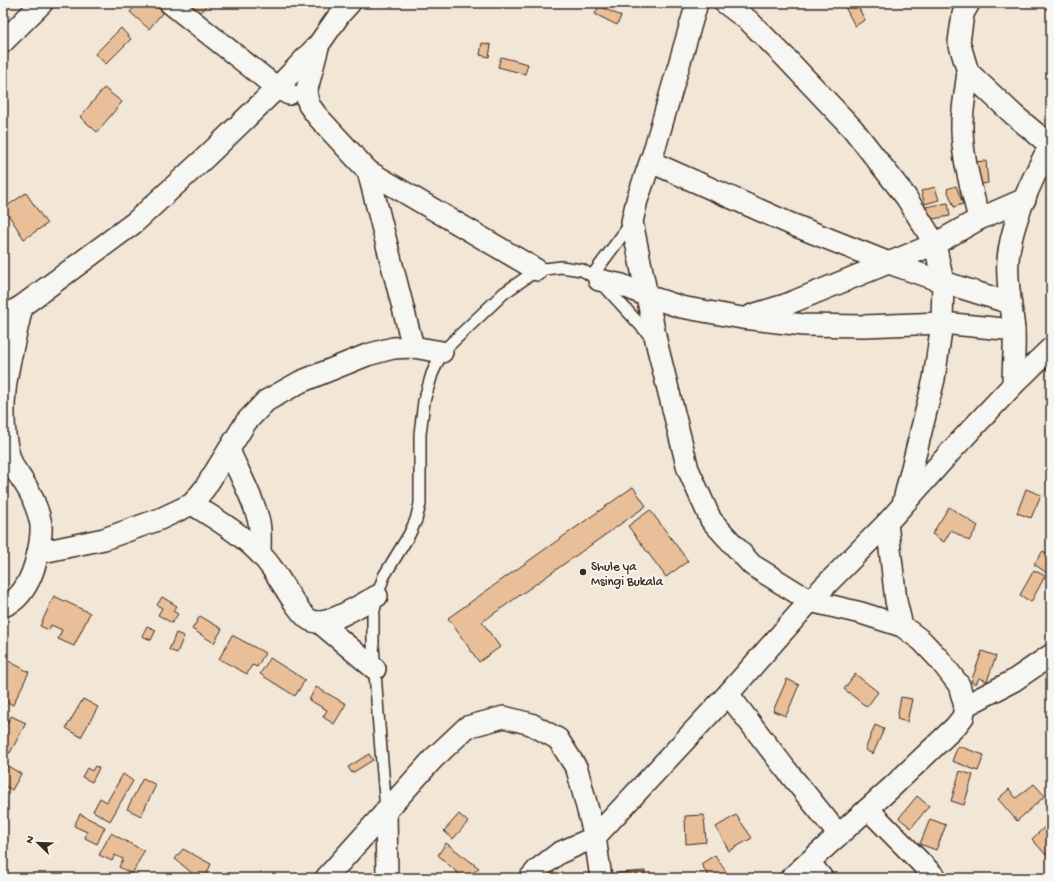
<svg xmlns="http://www.w3.org/2000/svg" width="1054" height="881" viewBox="0 0 1054 881" font-family="'Gochi Hand',sans-serif">
<rect width="100%" height="100%" fill="#f2e6d7"/>
<filter id="ink" filterUnits="userSpaceOnUse"><feTurbulence type="fractalNoise" baseFrequency=".025" numOctaves="2"/><feDisplacementMap in="SourceGraphic" scale="8" xChannelSelector="R" yChannelSelector="G"/><feConvolveMatrix kernelMatrix="1 2 1 2 8 2 1 2 1" color-interpolation-filters="sRGB"/></filter>
<g filter="url(#ink)">
<g fill="#e9bf99" stroke="#3b2a1e">
<polygon points="138,3 152,3 163,12 149,29 130,12"/>
<polygon points="186,3 208,3 195,20"/>
<polygon points="843,3 856,3 865,20 855,26"/>
<polygon points="599,6 621,16 617,25 595,14"/>
<polygon points="121,28 131,39 106,64 95,54"/>
<polygon points="482,43 491,45 489,57 480,55"/>
<polygon points="501,57 528,64 525,74 498,67"/>
<polygon points="104,88 122,102 97,132 80,117"/>
<polygon points="986,161 988,183 976,185 974,162"/>
<polygon points="956,186 963,204 954,207 947,189"/>
<polygon points="935,187 939,200 925,204 921,191"/>
<polygon points="26,193 47,224 24,239 4,208"/>
<polygon points="948,203 950,216 927,220 925,207"/>
<polygon points="633,487 646,506 482,622 500,647 479,662 448,618"/>
<polygon points="1026,489 1041,495 1031,518 1017,513"/>
<polygon points="949,507 978,526 969,541 951,530 944,542 932,534"/>
<polygon points="650,510 688,561 666,577 628,526"/>
<polygon points="1043,551 1051,556 1051,576 1034,564"/>
<polygon points="1034,570 1045,576 1031,602 1020,595"/>
<polygon points="54,596 90,613 74,646 58,639 62,630 51,625 49,630 40,626"/>
<polygon points="162,597 177,606 173,611 178,614 172,623 158,615 162,608 157,605"/>
<polygon points="200,616 222,629 214,643 192,629"/>
<polygon points="147,626 156,630 151,640 142,636"/>
<polygon points="176,633 184,636 177,653 169,650"/>
<polygon points="232,635 265,653 257,667 252,665 247,674 219,659"/>
<polygon points="982,651 996,656 987,681 979,678 976,684 971,682"/>
<polygon points="3,658 29,672 13,705 3,700 3,690 6,684 3,682"/>
<polygon points="270,658 305,680 295,696 260,674"/>
<polygon points="855,674 878,692 867,707 844,689"/>
<polygon points="787,679 799,685 786,716 773,711"/>
<polygon points="316,687 346,704 334,724 323,717 327,710 309,700"/>
<polygon points="901,697 912,699 907,722 897,719"/>
<polygon points="83,699 98,707 81,737 66,728"/>
<polygon points="11,716 26,723 10,753 3,749 3,731"/>
<polygon points="875,725 884,729 873,754 865,750"/>
<polygon points="958,746 984,755 978,771 952,761"/>
<polygon points="369,754 373,760 352,773 348,767"/>
<polygon points="3,763 21,774 12,790 3,785"/>
<polygon points="95,766 99,768 92,782 82,777 87,768 92,771"/>
<polygon points="960,771 973,775 964,805 951,801"/>
<polygon points="123,774 133,781 110,821 93,811 100,798 107,802"/>
<polygon points="143,778 156,785 141,816 127,809"/>
<polygon points="1034,784 1045,796 1017,821 998,799 1009,789 1016,798"/>
<polygon points="917,796 929,806 911,828 899,818"/>
<polygon points="80,814 105,827 97,844 85,838 87,832 74,826"/>
<polygon points="459,814 468,822 453,839 444,831"/>
<polygon points="704,815 706,842 686,844 685,816"/>
<polygon points="736,815 752,838 729,851 716,827"/>
<polygon points="930,819 946,825 936,850 920,844"/>
<polygon points="1051,821 1051,841 1050,842 1051,843 1051,850 1046,855 1032,839"/>
<polygon points="111,833 144,851 132,874 119,867 123,859 115,855 112,861 99,855"/>
<polygon points="446,843 479,868 466,878 463,878 438,855"/>
<polygon points="183,849 211,864 205,878 198,878 175,859"/>
<polygon points="715,855 730,878 710,878 701,864"/>
<polygon points="645,871 645,878 618,878 618,873"/>
</g>
<g fill="none" stroke-linecap="round" stroke-linejoin="round">
<defs>
<g id="lane">
<polyline points="592,276 632,222"/>
<polyline points="386,810 378,714 373,645 373,616 377,596 384,576 409,535 416,520 420,504 420,434 424,401 432,374 442,352 504,293 537,270 561,267 582,270 599,280 654,340"/>
</g>
<g id="street">
<polyline points="170,3 277,88 289,94"/>
<polyline points="697,3 653,154 637,200 632,222 657,345 688,469 711,520 752,565 810,601 861,613 902,626 922,641 939,659 959,685 965,706 963,717 955,727 892,787 791,878"/>
<polyline points="725,3 749,21 785,57 853,129 906,197 935,244 943,282 942,323 934,379 903,504"/>
<polyline points="969,3 963,14 959,42 968,72 1014,115 1051,146"/>
<polyline points="3,42 42,3"/>
<polyline points="318,47 306,93 309,105 318,117 368,171 537,270"/>
<path d="M968 72C966 88 963 105 962 121 961 155 971 186 979 219"/>
<polyline points="651,162 791,224 889,263 943,282 1010,303"/>
<polyline points="368,171 413,347"/>
<polyline points="599,280 622,285 647,296 681,307 742,318 804,325 864,326 942,323 1014,330"/>
<polyline points="752,315 785,305 935,244 979,219 1025,199"/>
<polyline points="3,317 22,306 134,223 207,156 277,88 319,44 340,14 350,3"/>
<path d="M1013 385C1013 366 1015 348 1014 330 1012 307 1006 284 1008 260 1011 223 1033 176 1051 144"/>
<path d="M229 450C238 472 254 499 259 522 261 532 260 543 260 553"/>
<path d="M192 504C222 523 254 541 274 571 281 581 300 615 310 620 312 621 316 622 318 622 333 623 364 603 377 596"/>
<polyline points="887,523 896,601 902,626"/>
<polyline points="38,553 104,539 160,519 192,504 205,488 246,422 266,401 300,382 367,355 393,348 413,347 442,352"/>
<path d="M3 606C14 603 22 593 27 584 35 570 42 542 41 525 40 518 37 509 34 502 30 489 21 479 14 468 6 452 4 432 4 414 3 378 15 341 22 306"/>
<polyline points="319,622 375,669"/>
<polyline points="728,694 784,767 839,835"/>
<polyline points="965,706 1013,681 1051,655"/>
<polyline points="868,809 936,878"/>
<polyline points="386,810 387,878"/>
<polyline points="809,862 822,878"/>
<polyline points="326,878 433,759 467,727 504,717 531,724 558,739 577,769 595,837 601,878"/>
<polyline points="530,878 538,869 559,853 595,837 728,694 810,601 887,523 953,449 1013,385 1051,348"/>
</g>
</defs>
<use href="#lane" stroke="#3b2a1e" stroke-width="14"/>
<use href="#street" stroke="#3b2a1e" stroke-width="24"/>
<use href="#lane" stroke="#f6f6f2" stroke-width="11"/>
<use href="#street" stroke="#f6f6f2" stroke-width="21"/>
</g>
</g>
<circle fill="#3b2a1e" stroke="#f6f6f2" stroke-width="1.5" cx="583" cy="572" r="4"/>
<g text-anchor="middle" stroke-width="3.5" stroke-linejoin="round" paint-order="stroke">
<g font-size="13" fill="#3b2a1e" stroke="#f6f6f2" text-anchor="start">
<text x="591" y="570">Shule ya<tspan x="591" dy="15">Msingi Bukala</tspan></text>
</g>
</g>
<rect width="1054" height="881" fill="none" stroke="#f6f6f2" stroke-width="16"/>
<rect x="8" y="8" width="1038" height="865" fill="none" stroke="#3b2a1e" stroke-width="1.5" filter="url(#ink)"/>
<g transform="translate(38 843) rotate(293)" stroke="#f6f6f2" stroke-width="3" paint-order="stroke">
<path d="M0-3L7 15L0 10L-7 15Z" fill="#3b2a1e"/>
<text y="-6" font-size="11" font-weight="bold" text-anchor="middle" fill="#3b2a1e">N</text>
</g>
</svg>
